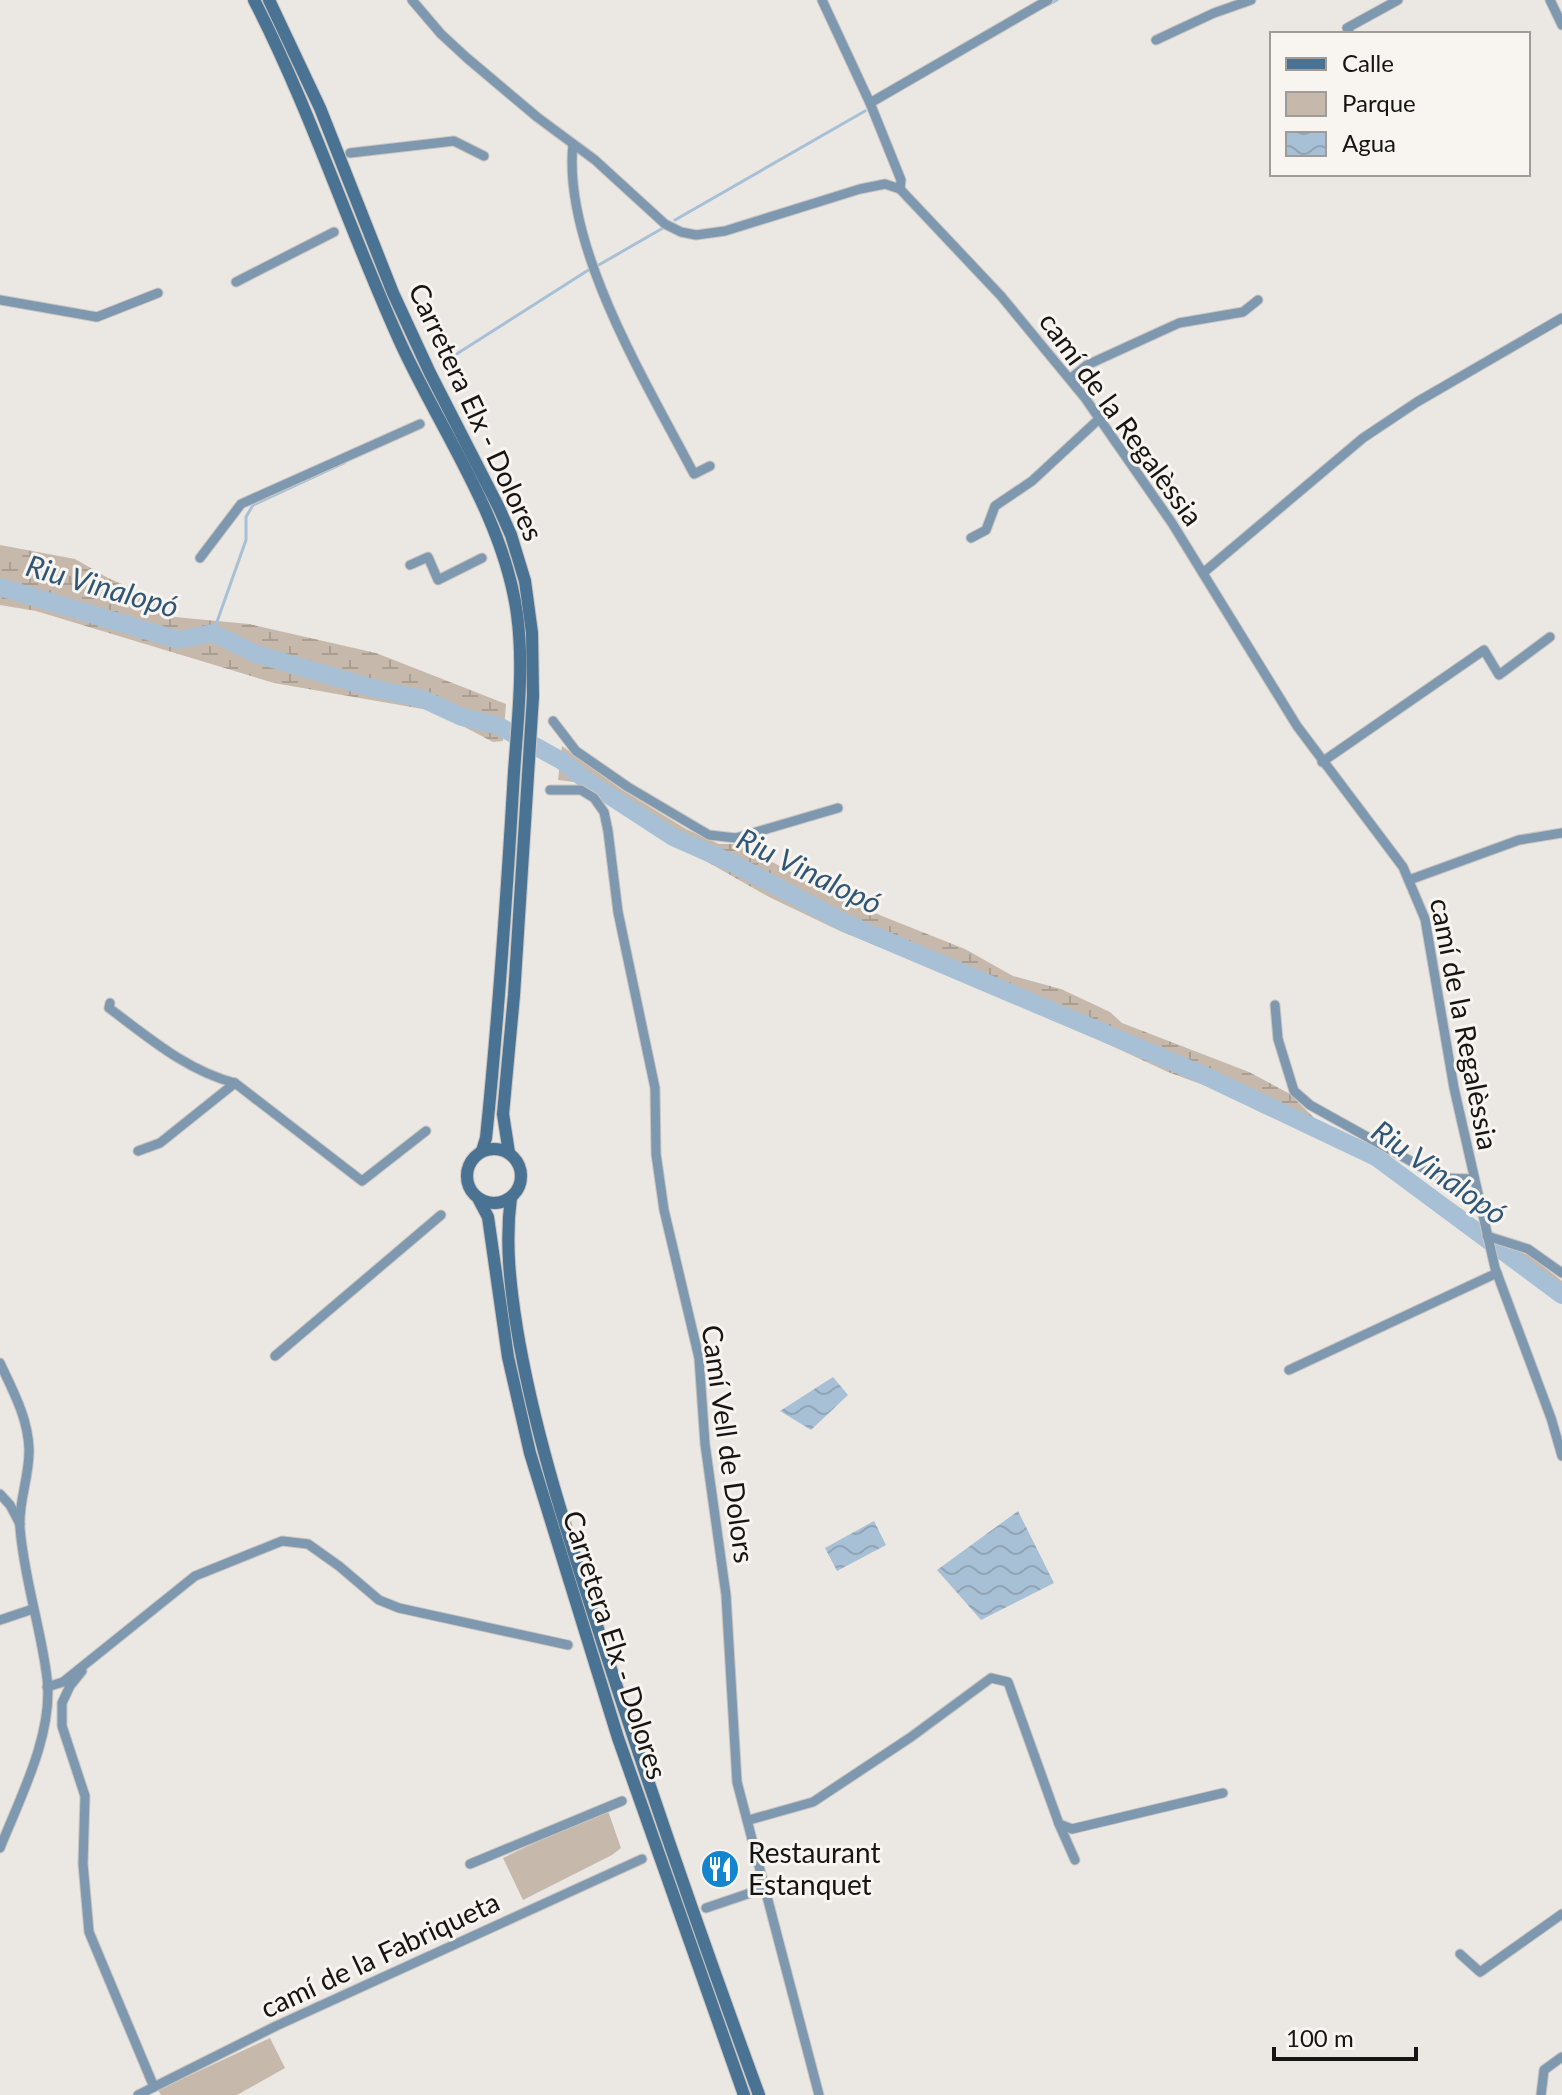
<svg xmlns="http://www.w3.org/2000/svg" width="1562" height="2095" viewBox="0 0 1562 2095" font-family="Lato,sans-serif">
<defs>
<pattern id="wetland-marsh" width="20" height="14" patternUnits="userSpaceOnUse" patternTransform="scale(2)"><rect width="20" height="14" fill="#c6b9ab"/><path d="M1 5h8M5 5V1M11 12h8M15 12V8" fill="none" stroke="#a99e92"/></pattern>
<pattern id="water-waves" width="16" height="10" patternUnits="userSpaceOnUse" patternTransform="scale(2)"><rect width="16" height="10" fill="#a8c0d5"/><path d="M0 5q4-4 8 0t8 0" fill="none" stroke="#90a4b6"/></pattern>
</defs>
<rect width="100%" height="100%" fill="#ebe7e3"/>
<g fill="#c6b9ab">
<polygon points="607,1808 621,1848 612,1855 523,1900 503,1858"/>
<polygon points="270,2038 285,2068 237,2095 161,2095 158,2090"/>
</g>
<g fill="url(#wetland-marsh)">
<polygon points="0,545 75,559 108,578 147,595 175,617 249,624 376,653 506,704 503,741 493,742 434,711 274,683 36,611 0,605"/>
<polygon points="562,746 621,789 686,829 719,844 739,844 811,883 882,916 965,949 1013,976 1061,989 1110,1012 1122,1023 1249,1072 1290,1094 1318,1122 1342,1132 1385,1155 1466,1212 1472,1219 1475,1239 1376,1166 1336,1144 1262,1113 1217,1090 1168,1072 1043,1014 840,931 769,897 718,868 653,831 581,783 558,780"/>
<polygon points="1499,1245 1529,1255 1562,1281 1562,1303 1507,1263"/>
</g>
<g fill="url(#water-waves)">
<polygon points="833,1377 848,1395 811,1430 780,1411"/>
<polygon points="1018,1511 1054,1583 981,1620 937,1570"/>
<polygon points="874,1521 886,1545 837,1571 825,1548"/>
</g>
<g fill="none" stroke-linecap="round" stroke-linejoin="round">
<g stroke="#a8c0d5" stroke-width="3">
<polyline points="1048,5 1057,0"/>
<polyline points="675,220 865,111"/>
<polyline points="597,266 663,228"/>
<polyline points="455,355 590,269"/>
<polyline points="213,633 246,540 246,517 253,505 344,463"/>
</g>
<polyline stroke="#a8c0d5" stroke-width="18" points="0,587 178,640 213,633 256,654 372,688 423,699 462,717 499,726 562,761 587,781 673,837 734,864 845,923 1201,1074 1376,1157 1562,1295"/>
<defs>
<g id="street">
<polyline points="412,0 441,34 467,58 537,117 595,160 665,224 681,232 696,235 725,231 860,189 885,184 900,189 1001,296 1085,398 1172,523 1297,726 1403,867 1425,919 1454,1088 1495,1268 1551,1418 1562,1456"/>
<polyline points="822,0 870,103"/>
<polyline points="1550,0 1562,25"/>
<polyline points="1350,34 1347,28 1398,0"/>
<polyline points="1156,40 1214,13 1251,0"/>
<path d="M573 144C562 246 647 384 694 474L710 466"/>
<polyline points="350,153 454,141 484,156"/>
<polyline points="900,189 901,180 870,103 1048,0"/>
<polyline points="236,282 334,232"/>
<polyline points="0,300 97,317 158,293"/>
<polyline points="1070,379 1087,365 1179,323 1243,312 1258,300"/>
<polyline points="971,538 986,530 995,506 1032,481 1099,419"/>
<polyline points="200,558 241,504 420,424"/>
<polyline points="410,565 428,557 438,580 482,558"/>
<polyline points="1203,573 1363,438 1417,402 1562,318"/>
<polyline points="553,721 576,751 628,787 709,835 736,838 838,808"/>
<polyline points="1322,762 1484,650 1499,675 1550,637"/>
<polyline points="550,790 581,790 594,798 604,812 608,831 618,912 655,1088 656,1154 664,1210 699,1358 705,1444 726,1595 737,1782 819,2095"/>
<polyline points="1409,880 1519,840 1562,833"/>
<path d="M110 1003 109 1008C148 1037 187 1071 235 1083"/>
<polyline points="1275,1005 1278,1039 1294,1091 1310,1105 1441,1178 1473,1179"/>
<polyline points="138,1151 160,1143 235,1083 362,1181 426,1131"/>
<polyline points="1487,1236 1528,1249 1562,1273"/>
<polyline points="275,1356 441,1215"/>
<path d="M0 1363C13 1391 28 1418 29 1449 30 1475 18 1502 20 1528 24 1579 41 1628 47 1678 54 1733 20 1798 0 1848"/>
<polyline points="1289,1370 1497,1273"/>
<polyline points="0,1494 10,1505 20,1524"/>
<polyline points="0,1620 33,1609"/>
<polyline points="82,1671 70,1686 62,1703 62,1726 85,1796 83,1864 89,1932 154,2087"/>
<polyline points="47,1687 63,1682 195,1576 282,1541 308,1544 339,1566 379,1600 399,1608 568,1645"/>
<polyline points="749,1820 813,1802 911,1737 991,1678 1008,1682 1059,1824 1072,1829 1223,1793"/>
<polyline points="1059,1824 1075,1860"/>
<polyline points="470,1864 622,1801"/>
<polyline points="706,1908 765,1888"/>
<polyline points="1460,1954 1480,1972 1562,1914"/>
<polyline points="138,2095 276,2026 642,1859"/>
<polyline points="1541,2095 1544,2070 1562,2057"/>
</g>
<g id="secondary">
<path d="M254 0C311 111 349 230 401 344 441 431 504 518 517 614 525 672 516 732 513 789 506 906 498 1022 486 1138L482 1151"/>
<polyline points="269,0 320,108 393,293 430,373 499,508 511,535 525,581 532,633 533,696 514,995 503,1114 509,1153"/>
<circle cx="494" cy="1176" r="27"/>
<path d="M511 1197C505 1242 510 1285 517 1329 533 1425 562 1517 592 1610 644 1773 700 1934 759 2095"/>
<polyline points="479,1200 488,1217 508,1357 530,1453 618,1738 744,2095"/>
</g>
</defs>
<use href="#street" stroke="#c9c5c2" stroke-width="11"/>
<use href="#secondary" stroke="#c9c5c2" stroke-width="14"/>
<use href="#street" stroke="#7e98af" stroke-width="9"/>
<use href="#secondary" stroke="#4a7292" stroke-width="12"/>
</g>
<defs>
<symbol id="restaurant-disc" viewBox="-11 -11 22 22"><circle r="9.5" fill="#1385ce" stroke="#f8f4f0"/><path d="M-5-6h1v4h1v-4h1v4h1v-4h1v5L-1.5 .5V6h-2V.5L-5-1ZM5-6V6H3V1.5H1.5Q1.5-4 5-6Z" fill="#fff"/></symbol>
</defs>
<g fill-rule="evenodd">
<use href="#restaurant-disc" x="698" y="1847" width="44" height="44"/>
</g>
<g text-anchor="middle" stroke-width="6" stroke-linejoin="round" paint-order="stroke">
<g font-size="28" fill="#161513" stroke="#f8f4f0">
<text transform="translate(476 412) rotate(65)" y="10">Carretera Elx - Dolores</text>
<text transform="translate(1121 419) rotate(54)" y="10">camí de la Regalèssia</text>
<text transform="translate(1464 1024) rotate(79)" y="10">camí de la Regalèssia</text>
<text transform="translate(728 1444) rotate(82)" y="10">Camí Vell de Dolors</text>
<text transform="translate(615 1645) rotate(72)" y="10">Carretera Elx - Dolores</text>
<text transform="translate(380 1955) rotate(-25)" y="10">camí de la Fabriqueta</text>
</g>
<g font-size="28" fill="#161513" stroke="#f8f4f0" text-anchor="start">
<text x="748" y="1863">Restaurant<tspan x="748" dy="32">Estanquet</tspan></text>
</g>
<g font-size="30" font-style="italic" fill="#2f5677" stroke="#f8f4f0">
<text transform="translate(102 587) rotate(16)" y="10">Riu Vinalopó</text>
<text transform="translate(809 872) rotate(26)" y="10">Riu Vinalopó</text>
<text transform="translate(1439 1173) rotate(35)" y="10">Riu Vinalopó</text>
</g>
</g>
<rect x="1270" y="32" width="260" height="144" fill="#f8f4f0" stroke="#9e9b98" stroke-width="2"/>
<rect x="1286" y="58" width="40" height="12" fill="#4a7292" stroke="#9e9b98" stroke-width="2"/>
<text x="1342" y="72" font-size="24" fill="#161513">Calle</text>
<rect x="1286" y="92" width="40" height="24" fill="#c6b9ab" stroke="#9e9b98" stroke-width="2"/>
<text x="1342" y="112" font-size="24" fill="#161513">Parque</text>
<rect x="1286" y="132" width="40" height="24" fill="url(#water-waves)" stroke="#9e9b98" stroke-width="2"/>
<text x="1342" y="152" font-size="24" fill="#161513">Agua</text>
<path d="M1274 2047v12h142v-12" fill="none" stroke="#161513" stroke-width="4"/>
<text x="1286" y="2047" font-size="24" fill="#161513" stroke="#f8f4f0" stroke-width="6" paint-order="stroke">100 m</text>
</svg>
